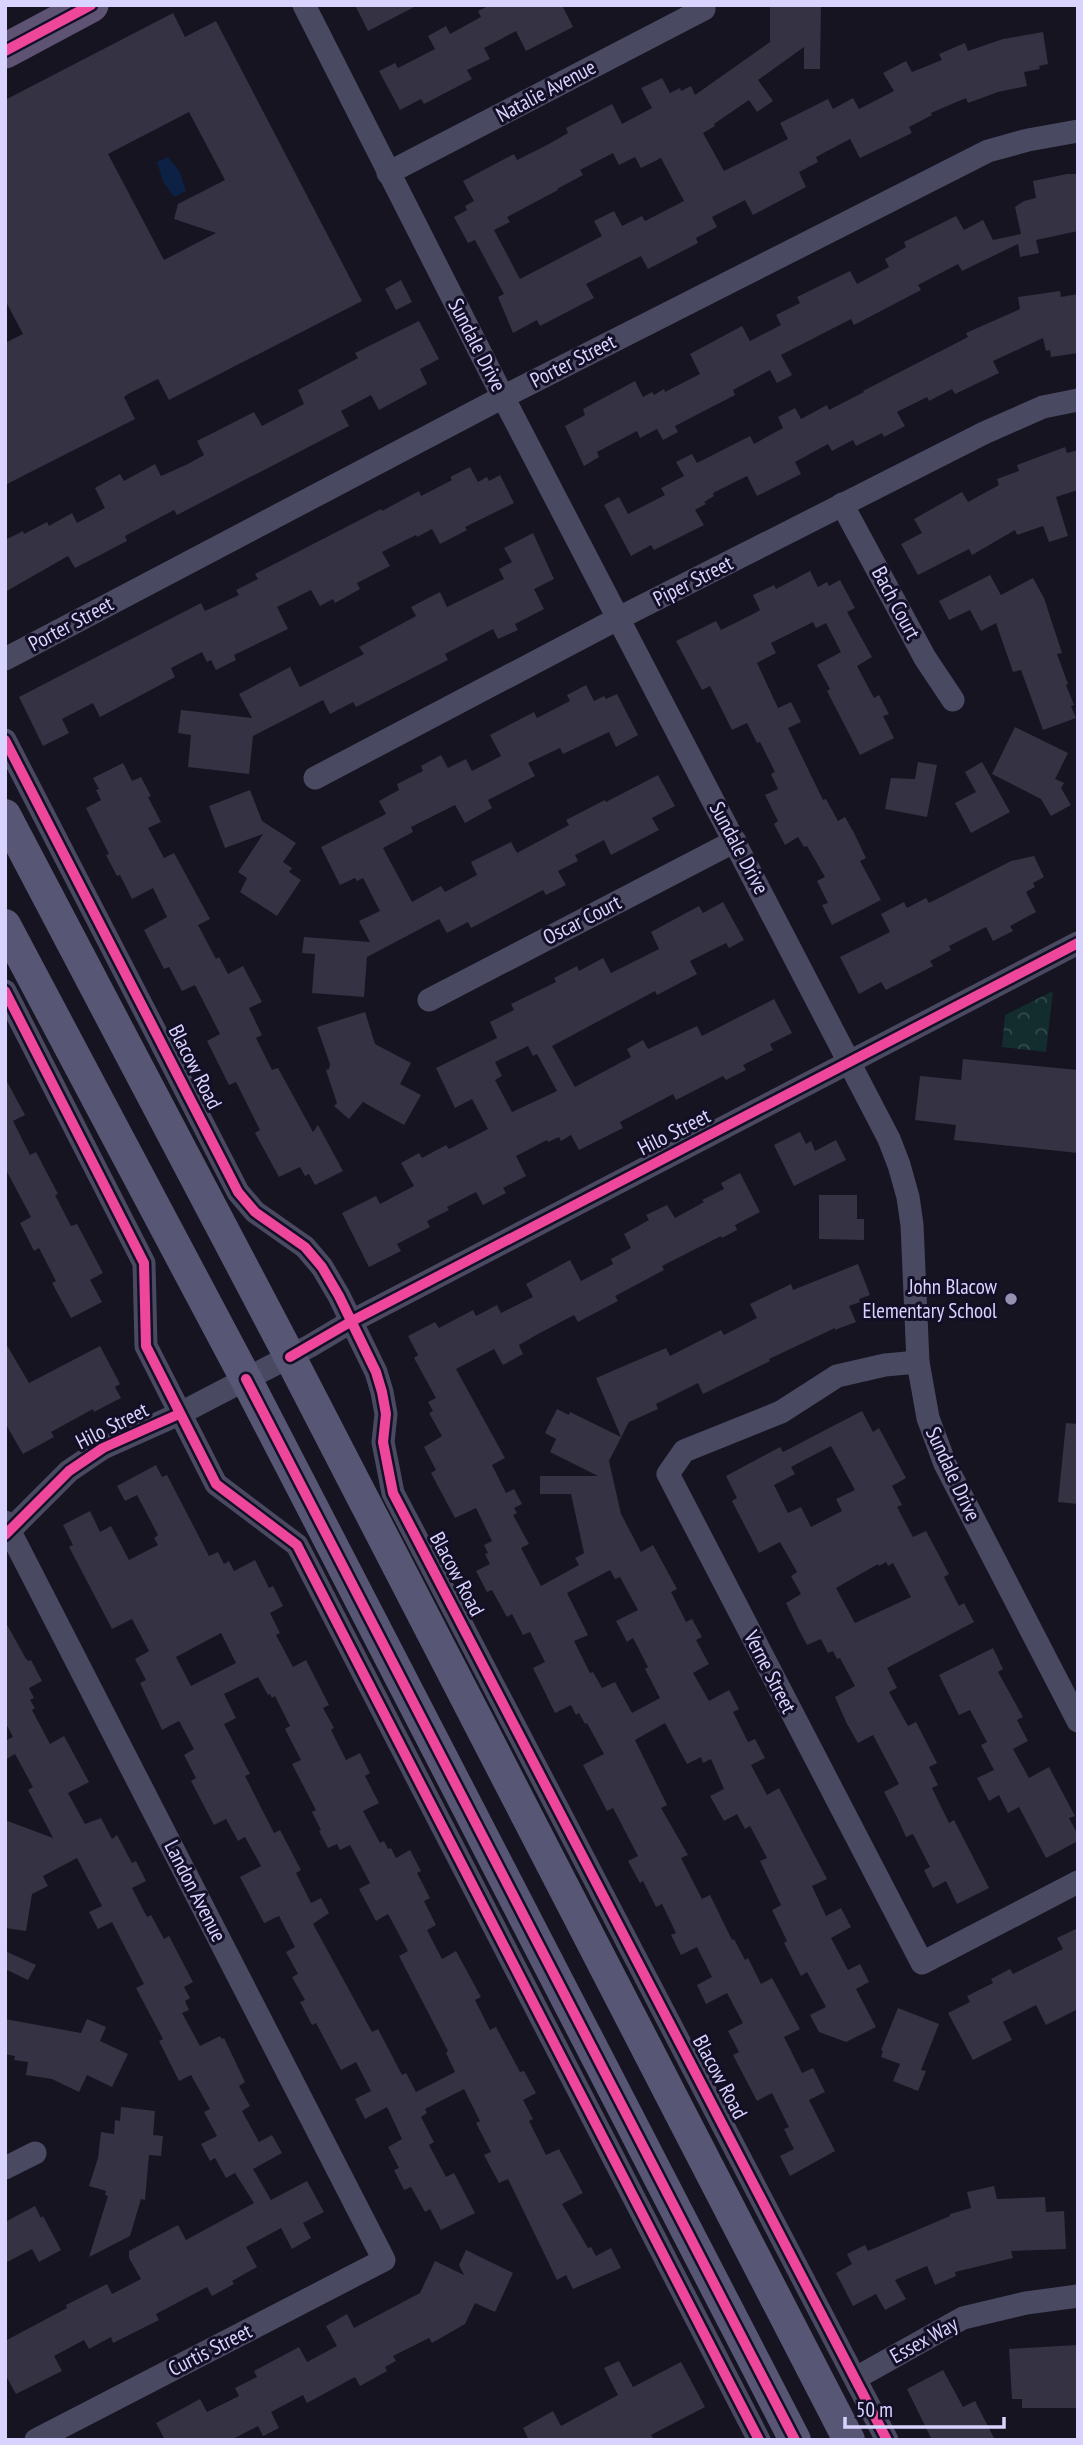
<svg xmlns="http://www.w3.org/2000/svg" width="1083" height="2445" viewBox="0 0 1083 2445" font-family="'PT Sans Narrow',sans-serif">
<defs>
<pattern id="forest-crowns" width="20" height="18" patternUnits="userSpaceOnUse" patternTransform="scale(1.75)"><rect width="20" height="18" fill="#132c2d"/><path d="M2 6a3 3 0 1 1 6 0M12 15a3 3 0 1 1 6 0" fill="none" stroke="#354a4c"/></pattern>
</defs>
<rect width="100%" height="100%" fill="#161421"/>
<polygon fill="url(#forest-crowns)" points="1053,991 1046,1052 1002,1047 1005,1015"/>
<polygon fill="#0d2144" points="168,157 180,172 186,191 174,197 163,181 157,162"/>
<g fill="#343243" fill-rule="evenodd">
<polygon points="355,5 418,5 368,31"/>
<polygon points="490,5 562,5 573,27 526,51 516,31 484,48 490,59 467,70 472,79 424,104 421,99 400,110 379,71 395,63 398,68 435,49 428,36 446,26 450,34 481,17 478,11"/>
<path d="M770 5 821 6 820 69H804V47L758 80 773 101 757 112 749 100 714 124 715 126 703 133 724 171 788 139 780 123 828 99 833 109 853 98 859 109 894 91 883 73 906 61 912 72 942 60 939 54 965 43 968 51 1003 39 1043 32 1048 64 1039 66 1040 69 1024 72 1027 86 998 92 968 103 966 98 931 113 932 115 909 127 912 133 860 158 850 139 816 157 818 162 799 172 806 187 753 215 745 200 712 217 717 227 696 238 698 243 648 269 641 256 586 284 594 298 540 326 537 320 513 333 498 297 504 294 475 240 468 243 454 217 467 210 465 206 474 201 463 181 514 154 517 160 547 145 568 133 566 128 612 104 622 124 652 108 641 88 662 78 670 93 680 88 681 91 691 86 695 95 770 42ZM613 153 619 165 635 157 641 168 661 158 684 201 645 221 642 216 622 226 614 211 594 221 602 236 520 279 494 230 510 222 507 217 558 190 557 189 583 175 580 170Z"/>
<path d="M173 13 185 37 216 21 362 301 169 400 158 379 128 394 124 397 135 419 5 485V343L23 334 5 300V100ZM189 112 225 180 178 204 174 219 216 233 164 260 108 154Z"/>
<polygon points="1067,174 1078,174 1078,231 1036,240 1039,253 1020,257 1018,244 962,271 958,264 918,285 921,290 854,325 851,319 781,355 792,375 777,383 770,370 733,390 735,395 675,426 678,432 663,440 657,429 640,438 637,431 597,452 599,457 584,466 565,426 585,415 583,409 635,381 643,397 652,392 654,395 664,389 665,392 700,374 690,354 742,326 750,341 781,325 776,315 800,303 797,297 850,271 857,284 889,267 885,259 906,247 904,242 956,216 964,230 983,220 993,240 1021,234 1015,207 1024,201 1036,198 1033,181"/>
<polygon points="401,280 412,302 396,310 385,289"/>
<polygon points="1060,291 1061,297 1078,294 1078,353 1051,357 1050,350 1046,351 1043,338 993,361 999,373 955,394 952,389 929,401 927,397 897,412 905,426 884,437 882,433 856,446 853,440 832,451 828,444 795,462 801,474 757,496 747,476 713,493 714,496 704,502 706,504 695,510 704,525 654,550 651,545 631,556 604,505 619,497 628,514 665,495 661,488 684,476 676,462 692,454 697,463 750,436 754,444 783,428 778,417 795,408 801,419 827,405 829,410 864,392 863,391 968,337 966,333 1020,309 1018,297"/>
<polygon points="419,321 439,359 420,369 427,384 379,410 371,395 341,411 349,426 177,515 174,510 125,536 127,541 75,568 68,556 5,592 5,540 23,531 24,534 47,522 49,526 72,513 77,523 105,508 95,488 120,474 124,481 155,464 161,476 188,464 204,455 197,441 254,412 262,426 304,404 298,390 358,358 355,353"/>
<polygon points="1065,447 1067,453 1078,450 1078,490 1056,497 1068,536 1049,542 1043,526 1017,535 1015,530 972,555 969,549 918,575 901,544 922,533 914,519 962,492 968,502 999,485 997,479 1019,471 1017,465"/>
<polygon points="470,467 478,482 487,477 489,481 500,475 514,503 465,527 467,530 440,544 432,529 417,537 416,535 382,552 390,566 357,583 360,589 335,603 333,599 320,606 311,590 277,607 288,629 234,655 236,660 216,670 211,660 207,662 202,652 171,668 175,677 100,717 93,703 62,719 69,733 43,746 19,697 201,603 205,611 239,595 236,590 258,579 255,574 381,509 382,511 419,491 421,496 452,480 450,477"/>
<polygon points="533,533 554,579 534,589 544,609 515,624 518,630 498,639 493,629 445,654 448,660 356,707 353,702 330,714 323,700 253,736 249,774 188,767 191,735 178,733 181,710 252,718 239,694 290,667 300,687 364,654 359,647 416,616 411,607 440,592 447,607 504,579 499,569 512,562 504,548"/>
<polygon points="810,571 818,587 827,582 829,586 840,580 855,608 847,612 872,657 857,666 874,698 879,695 889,714 883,716 894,738 860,755 827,691 830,689 817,665 841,652 826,623 816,628 813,622 771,643 776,653 757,663 778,708 791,702 801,722 788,728 823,800 826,799 838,821 845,817 854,833 866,858 860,861 881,900 832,925 822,905 828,903 817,881 825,877 807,846 804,847 798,837 785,845 774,824 778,821 765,795 778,789 771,774 775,772 760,742 757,743 747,723 732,730 710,686 702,690 676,641 716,621 721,630 751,615 760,610 753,595 774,585 776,589"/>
<polygon points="990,575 1001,595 1033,578 1044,598 1062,653 1057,654 1068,684 1066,685 1074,705 1071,706 1076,718 1043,730 1021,670 1013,672 996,623 981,631 970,610 949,620 939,601"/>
<polygon points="586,685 594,701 604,696 606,699 617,694 638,735 616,747 609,732 563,754 560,748 528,763 535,776 488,800 492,808 465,823 455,805 411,827 413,832 383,848 412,902 441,886 445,892 477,875 471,862 511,842 517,853 569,825 566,820 605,800 606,802 658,775 675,806 652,818 659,830 611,855 604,840 575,855 578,861 558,871 566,885 546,895 543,890 471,928 468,922 447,933 439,919 367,957 364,997 312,993 315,954 302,953 304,937 370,942 359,921 380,911 363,878 357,881 355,878 340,885 321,847 386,814 379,801 399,790 397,784 423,771 421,766 441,755 448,768 466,759 472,771 501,756 490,735 534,712 537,718 570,701 567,695"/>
<polygon points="1015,727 1068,753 1055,779 1064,783 1061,788 1071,805 1051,816 1041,799 992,774"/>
<polygon points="918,762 937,765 927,817 885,809 891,778 915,779"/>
<polygon points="982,762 1010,812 971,833 955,803 976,792 965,772"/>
<polygon points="123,763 132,781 141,777 151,796 148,797 161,822 148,828 164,858 174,853 210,919 198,925 216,959 219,957 228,974 243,966 262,1002 249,1008 262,1035 256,1038 272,1070 278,1068 313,1132 318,1125 343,1171 315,1185 309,1174 305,1176 300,1167 279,1177 255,1133 260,1130 236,1082 229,1085 207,1041 220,1034 195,985 182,991 169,967 164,969 144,930 167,917 153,888 132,899 120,875 117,876 106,855 109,854 86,808 101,800 96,790 99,789 93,778"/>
<polygon points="250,790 262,821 296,843 283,862 292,868 289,872 301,880 277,916 240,892 247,878 238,872 263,834 225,848 209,806"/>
<polygon points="1034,856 1044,877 1033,883 1035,887 1026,892 1036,912 1010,926 1013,931 993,941 986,927 949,946 951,950 930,961 933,966 886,990 881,982 859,994 840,957 890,932 881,914 904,902 907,908 926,898 929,903 1011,861"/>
<path d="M723 902 744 940 729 948 726 943 690 961 697 974 657 995 655 991 552 1046 575 1087 631 1057 627 1049 643 1040 648 1049 697 1026 702 1036 774 999 792 1033 770 1044 773 1050 743 1065 746 1070 726 1080 723 1076 676 1100 673 1094 620 1122 623 1128 579 1150 571 1135 561 1141 559 1137 548 1142 547 1140 516 1156 526 1176 503 1188 506 1193 483 1205 476 1192 447 1207 449 1210 427 1221 430 1227 397 1244 401 1251 369 1267 342 1213 376 1196 380 1204 414 1186 401 1163 419 1153 422 1158 446 1145 449 1149 488 1129 472 1099 455 1108 436 1068 497 1038 490 1022 514 1010 511 1004 556 982 554 978 577 966 579 971 603 958 611 973 659 949 651 932 699 906 703 913ZM528 1046 533 1056 537 1054 557 1091 512 1112 495 1080 502 1076 495 1062Z"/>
<polygon points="365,1012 375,1044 411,1063 400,1084 421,1095 404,1125 363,1102 349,1119 334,1106 337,1103 326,1070 329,1069 330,1064 317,1027"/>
<polygon points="963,1059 1078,1070 1078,1153 954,1140 956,1125 915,1120 920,1076 961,1080"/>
<polygon points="5,1078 25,1115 13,1121 30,1155 36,1152 58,1194 55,1195 71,1226 77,1224 103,1273 90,1280 102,1302 71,1318 52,1283 56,1281 39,1248 34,1251 20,1223 31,1217 5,1168"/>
<polygon points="800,1132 806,1144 811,1141 815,1151 836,1140 846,1160 794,1186 774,1145"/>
<path d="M740 1173 760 1212 735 1225 737 1230 722 1238 721 1236 662 1266 664 1270 615 1296 618 1301 578 1322 574 1315 538 1334 519 1345 523 1354 503 1365 494 1349 456 1369 505 1458 492 1465 506 1493 514 1489 522 1504 514 1508 517 1513 513 1515 529 1544 521 1548 541 1586 579 1565 575 1558 584 1553 571 1494H540V1476H598L550 1452 556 1439 545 1433 557 1409 569 1415 570 1412 621 1437 596 1378 666 1348 670 1356 721 1330 724 1335 757 1318 750 1304 791 1284 793 1290 858 1264 870 1295 859 1299 860 1302 849 1306 856 1322 835 1330V1328L769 1359 770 1361 703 1394 698 1383 656 1404 658 1409 629 1422 609 1461 621 1514 641 1552 653 1545 677 1589 671 1592 686 1622 692 1619 702 1637 696 1640 709 1664 693 1673 709 1701 729 1690 739 1709 733 1712 748 1742 755 1739 765 1758 751 1765 767 1795 779 1788 827 1879 812 1886 826 1916 841 1908 851 1927 831 1938 848 1970 860 1964 869 1982 856 1989 876 2027 846 2042 819 2032 810 2015 826 2007 807 1972 801 1976 784 1943 787 1941 772 1910 781 1905 760 1861 767 1858 750 1826 745 1829 737 1814 724 1821 710 1796 724 1789 711 1759 703 1763 701 1757 687 1764 665 1723 635 1740 667 1805 661 1808 688 1855 681 1858 702 1899 710 1895 732 1940 734 1939 745 1960 748 1958 761 1984 772 1978 800 2029 784 2037 802 2073 813 2068 825 2092 809 2100 835 2151 790 2176 780 2156 794 2149 784 2129 789 2127 772 2093 757 2101 733 2055 739 2052 728 2031 743 2023 727 1993 706 2004 697 1985 712 1977 697 1947 681 1955 671 1935 676 1933 662 1904 656 1907 643 1881 640 1883 628 1861 638 1856 613 1808 607 1811 583 1765 604 1754 587 1723 585 1724 579 1713 576 1715 571 1705 555 1713 533 1668 545 1662 530 1632 523 1635 512 1614 507 1617 492 1590 487 1592 476 1571 490 1564 485 1554 488 1553 484 1545 492 1541 476 1508 455 1518 431 1473 436 1470 424 1447 442 1436 429 1413 433 1411 428 1402 436 1398 414 1358 418 1355 408 1336 435 1322 439 1328 473 1310 476 1316 497 1305 501 1313 533 1297 526 1284 570 1260 581 1281 613 1264 611 1259 631 1248 624 1234 649 1220 646 1215 667 1205 675 1218 704 1202 702 1200 724 1189 721 1183ZM610 1570 615 1579 620 1577 638 1610 616 1621 627 1642 633 1638 648 1667 645 1669 660 1698 632 1713 615 1682 602 1688 593 1672 590 1673 574 1641 588 1635 567 1593Z"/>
<polygon points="819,1195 857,1195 857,1219 864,1219 864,1240 819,1239"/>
<polygon points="5,1342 29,1383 100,1346 120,1384 115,1387 121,1398 94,1412 93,1409 51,1432 54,1437 23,1454 5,1423"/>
<path d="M862 1411 873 1432 879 1428 906 1478 892 1486 902 1505 897 1507 913 1537 926 1531 949 1574 944 1577 959 1606 964 1603 974 1622 887 1668 897 1688 889 1692 908 1726 916 1722 937 1763 929 1767 938 1785 932 1788 949 1823 954 1820 989 1888 957 1904 946 1881 933 1888 924 1870 930 1867 913 1834 906 1837 897 1817 884 1792 899 1784 873 1735 858 1743 847 1724 835 1697 855 1686 840 1658 837 1659 833 1651 828 1653 821 1639 807 1645 798 1628 786 1603 801 1594 791 1576 797 1572 780 1542 759 1553 732 1501 737 1498 726 1476 780 1447 783 1452ZM831 1446 855 1490 836 1499 842 1511 811 1527 801 1507 788 1513 774 1485 795 1474 791 1467ZM886 1562 888 1566 893 1563 911 1597 855 1623 836 1588 878 1564 879 1566Z"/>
<polygon points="1066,1423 1078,1424 1078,1504 1058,1502"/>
<path d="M156 1465 162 1477 167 1475 209 1556 218 1552 224 1564 229 1561 234 1571 255 1560 269 1588 273 1586 283 1606 270 1613 280 1633 276 1635 293 1667 306 1660 329 1705 323 1708 334 1728 331 1730 346 1760 360 1753 370 1773 365 1776 379 1803 363 1811 380 1843 384 1841 388 1849 391 1848 396 1858 410 1850 421 1871 417 1873 430 1898 424 1901 436 1925 427 1930 442 1959 456 1951 481 1997 475 2000 490 2030 496 2027 520 2072 524 2071 536 2093 523 2100 533 2119 529 2121 546 2155 559 2149 583 2193 562 2204 588 2248 591 2247 596 2256 611 2248 621 2268 573 2289 566 2275 557 2280 508 2179 499 2183 484 2155 491 2152 476 2123 480 2121 464 2089 425 2109 427 2113 421 2117 434 2142 429 2145 446 2177 454 2173 475 2213 441 2230 430 2209 425 2212 411 2187 404 2190 394 2170 399 2168 388 2147 402 2139 387 2107 365 2119 355 2099 371 2091 356 2062 341 2070 316 2023 312 2025 300 2002 305 2000 292 1977 298 1974 286 1952 295 1947 279 1916 264 1923 240 1877 261 1866 245 1837 238 1841 226 1819 214 1825 191 1781 196 1778 184 1755 194 1749 179 1721 162 1730 140 1683 146 1680 135 1659 149 1651 132 1619 112 1629 69 1547 73 1545 63 1525 90 1511 100 1532 111 1526 129 1560 158 1545 154 1538 158 1535 137 1495 125 1501 117 1486ZM221 1633 236 1663 191 1686 176 1657ZM258 1677 268 1695 270 1694 272 1698 275 1696 290 1726 285 1729 301 1760 292 1764 316 1810 312 1812 321 1830 319 1831 328 1848 337 1844 340 1850 350 1845 370 1883 359 1889 376 1921 388 1914 408 1951 399 1956 448 2051 446 2053 455 2072 416 2092 406 2073 402 2075 378 2029 372 2032 313 1924 329 1913 321 1898 311 1903 296 1873 301 1870 280 1830 274 1833 245 1776 250 1774 224 1724 236 1718 224 1694Z"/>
<polygon points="5,1621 26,1659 29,1661 31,1660 42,1681 29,1688 34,1698 30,1700 35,1708 32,1710 50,1744 64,1736 89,1782 68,1793 85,1824 101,1818 112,1839 117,1835 132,1863 136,1861 146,1881 132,1888 147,1917 151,1915 164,1939 169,1936 193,1982 184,1987 190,1998 185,2001 189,2010 182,2013 200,2046 220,2036 222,2039 224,2038 245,2082 239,2086 250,2106 242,2111 259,2142 272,2135 282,2153 253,2169 271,2200 307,2181 324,2212 303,2223 311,2238 292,2249 281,2228 246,2247 257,2267 232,2281 234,2284 212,2296 207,2287 156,2314 159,2320 113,2343 111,2337 89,2349 84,2340 54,2356 62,2371 16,2394 5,2374 5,2341 67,2308 66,2305 107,2284 112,2294 141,2279 129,2258 129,2251 178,2225 186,2240 254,2203 235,2173 226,2178 215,2158 210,2161 201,2144 217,2136 204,2112 210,2109 191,2075 179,2081 159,2041 163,2039 136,1988 144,1984 112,1922 98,1929 89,1912 102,1906 77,1858 43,1876 48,1886 32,1894 26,1931 5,1928 5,1820 53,1838 28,1790 33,1787 15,1754 5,1760 5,1741 13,1737 5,1722"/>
<polygon points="993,1648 1003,1669 998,1672 1023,1717 1017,1720 1028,1741 1013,1749 1029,1778 1049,1767 1075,1816 1069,1818 1078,1835 1078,1841 1046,1858 1019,1807 1008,1813 999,1795 989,1801 977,1778 994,1770 981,1745 987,1742 970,1710 959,1715 939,1675"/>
<polygon points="1078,1928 1078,2009 1046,2025 1036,2005 1003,2022 1012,2040 973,2060 948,2013 970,2002 967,1996 993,1983 991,1979 1010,1969 1013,1974 1063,1949 1057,1938"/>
<polygon points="5,1951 36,1965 28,1980 5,1969"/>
<polygon points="898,2008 939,2024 921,2070 926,2071 918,2091 893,2081 900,2064 881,2057 883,2051 881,2050"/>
<polygon points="5,2019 81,2033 87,2019 106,2027 100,2041 128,2054 112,2087 87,2075 79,2092 52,2079 26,2075 28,2062 14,2060 15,2056 5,2054"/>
<polygon points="121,2107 155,2111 153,2135 163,2136 161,2156 149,2155 145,2200 141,2199 130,2236 89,2257 108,2196 105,2195 106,2191 89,2186 98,2158 101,2132 114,2134 115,2120 120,2121"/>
<polygon points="994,2186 997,2199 1045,2197 1046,2212 1064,2211 1066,2249 1011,2251 1013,2258 955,2272 956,2276 935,2285 927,2266 895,2280 906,2299 885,2310 876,2294 853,2306 836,2273 852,2264 847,2254 865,2245 868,2251 950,2216 950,2214 971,2208 967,2192"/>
<polygon points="35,2206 41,2218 43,2216 61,2250 39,2262 32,2249 5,2263 5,2222"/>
<polygon points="466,2250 513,2273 495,2312 475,2303 465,2324 432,2343 429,2338 393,2356 396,2361 385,2367 387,2371 360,2386 355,2377 307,2403 303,2395 271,2412 279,2428 263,2436 258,2426 231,2440 165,2440 156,2423 200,2399 207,2412 239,2396 235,2388 257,2377 254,2371 299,2347 307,2362 337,2346 326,2326 347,2314 354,2328 420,2293 435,2261 464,2275 459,2265"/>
<polygon points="1078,2345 1078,2408 1022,2408 1022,2399 1012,2399 1009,2349"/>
<polygon points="619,2361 633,2387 681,2362 705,2407 651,2435 654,2440 529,2440 523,2428 553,2411 561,2426 618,2395 604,2368"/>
<polygon points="943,2370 963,2407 975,2401 995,2440 932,2440 907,2389"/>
</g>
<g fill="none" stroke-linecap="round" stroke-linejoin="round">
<g stroke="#4a4962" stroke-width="23">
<polyline points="304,5 503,397 889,1139 899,1165 908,1197 912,1225 918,1362 928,1418 945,1464 1078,1721"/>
<polyline points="388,173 704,9"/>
<polyline points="842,504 925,658 953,700"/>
<polyline points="5,659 503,397 988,151 1028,140 1078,131"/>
<polyline points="5,740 238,1192 255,1212 305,1247 322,1267 339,1296 376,1372 382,1392 386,1414 383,1442 393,1493 887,2440"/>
<polyline points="315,778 619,618 984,433 1043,407 1078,400"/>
<polyline points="5,991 144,1263 146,1346 216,1484 297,1545 759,2440"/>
<polyline points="429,1000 735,841"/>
<polyline points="918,1362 885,1365 837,1376 781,1412 684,1451 668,1474 922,1963 1078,1882"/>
<polyline points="5,1522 384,2260 36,2440"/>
<polyline points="5,1535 69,1471 103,1448 179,1414 310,1346 352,1321 1078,943"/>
<polyline points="5,2168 35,2153"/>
<polyline points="856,2378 963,2318 1026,2303 1078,2296"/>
</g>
<g stroke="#575674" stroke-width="32">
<polyline points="5,815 290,1357 849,2440"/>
<polyline points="5,925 246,1379 795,2440"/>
</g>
<polyline stroke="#5e5373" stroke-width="35" points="5,51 91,5"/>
<defs>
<g id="cycleway">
<polyline points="5,51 91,5"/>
<polyline points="5,740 238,1192 255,1212 305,1247 322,1267 339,1296 376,1372 382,1392 386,1414 383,1442 393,1493 887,2440"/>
<polyline points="5,991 144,1263 146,1346 216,1484 297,1545 759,2440"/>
<polyline points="290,1357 352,1321 1078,943"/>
<polyline points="246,1379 795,2440"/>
<polyline points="5,1535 69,1471 103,1448 179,1414"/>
</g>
</defs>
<use href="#cycleway" stroke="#130f26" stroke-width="15"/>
<use href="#cycleway" stroke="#ed469a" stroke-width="10"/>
</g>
<circle fill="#9591b1" stroke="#130f26" stroke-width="2.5" cx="1011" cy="1299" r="7"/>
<g text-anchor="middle" stroke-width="6" stroke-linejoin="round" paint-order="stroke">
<g font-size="21" fill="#d9d4ff" stroke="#130f26">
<text transform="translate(546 91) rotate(-28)" y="7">Natalie Avenue</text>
<text transform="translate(477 345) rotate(63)" y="7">Sundale Drive</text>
<text transform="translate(573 361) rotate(-27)" y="7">Porter Street</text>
<text transform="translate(693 581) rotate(-27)" y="7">Piper Street</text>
<text transform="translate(896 603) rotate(62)" y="7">Bach Court</text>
<text transform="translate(71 624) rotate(-28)" y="7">Porter Street</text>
<text transform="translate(739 848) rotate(62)" y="7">Sundale Drive</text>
<text transform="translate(582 920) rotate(-27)" y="7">Oscar Court</text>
<text transform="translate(195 1067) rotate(63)" y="7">Blacow Road</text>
<text transform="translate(674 1132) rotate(-27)" y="7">Hilo Street</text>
<text transform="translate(112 1426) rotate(-27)" y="7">Hilo Street</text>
<text transform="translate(953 1474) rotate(65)" y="7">Sundale Drive</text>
<text transform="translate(457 1574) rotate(62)" y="7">Blacow Road</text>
<text transform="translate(770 1672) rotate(63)" y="7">Verne Street</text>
<text transform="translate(195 1891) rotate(63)" y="7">Landon Avenue</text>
<text transform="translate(720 2077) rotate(62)" y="7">Blacow Road</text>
<text transform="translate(924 2340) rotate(-29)" y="7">Essex Way</text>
<text transform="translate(210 2350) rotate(-27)" y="7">Curtis Street</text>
</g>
<g font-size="21" fill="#d9d4ff" stroke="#130f26" text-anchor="end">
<text x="997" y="1294">John Blacow<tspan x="997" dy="24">Elementary School</tspan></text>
</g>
</g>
<rect width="1083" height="2445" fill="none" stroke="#d9d4ff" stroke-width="14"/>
<path d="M845 2417v10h159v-10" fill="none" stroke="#d9d4ff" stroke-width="3.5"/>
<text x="856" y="2417" font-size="21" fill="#d9d4ff" stroke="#130f26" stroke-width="5" paint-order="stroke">50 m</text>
</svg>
